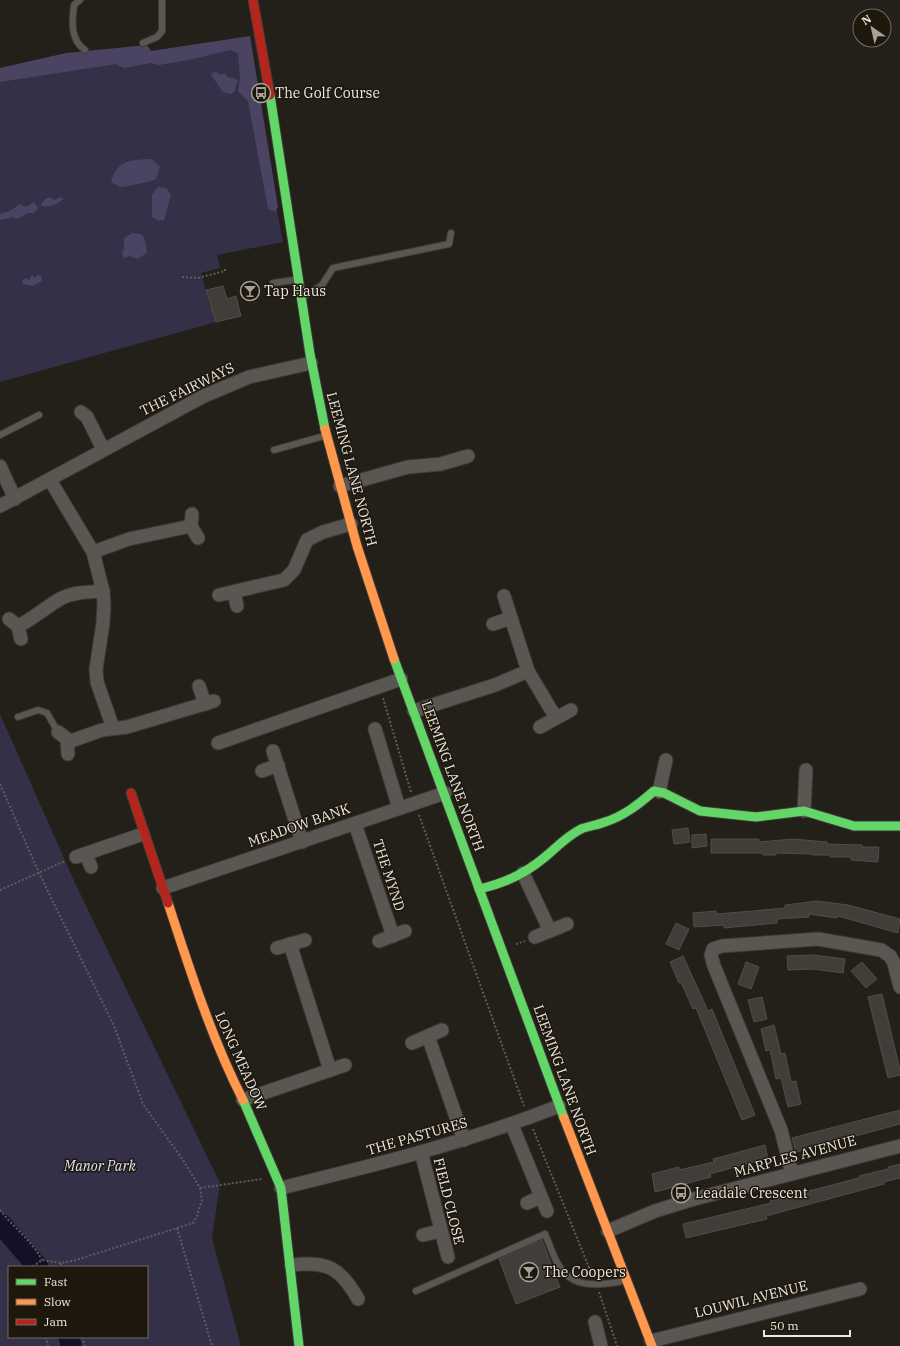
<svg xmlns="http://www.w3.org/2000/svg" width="900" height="1346" viewBox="0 0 900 1346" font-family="'IBM Plex Serif',serif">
<rect width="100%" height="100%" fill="#231f19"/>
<g fill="#343048" fill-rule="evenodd">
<polygon points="247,48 283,242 217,255 220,268 201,273 210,307 212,307 216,322 0,382 0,71"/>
<path d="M0 714 76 885 220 1183 212 1238 241 1346H0ZM9 1267H147V1337H9Z"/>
</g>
<g fill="#4a4462">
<polygon points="250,36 278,207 275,212 268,209 248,101 238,91 240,78 238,53 230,50 189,60 159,65 151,63 124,68 116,64 0,82 0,68 66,53 147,45 151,51"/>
<polygon points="215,71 221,75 224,73 229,78 234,78 238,81 234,92 230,94 223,92 211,75"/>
<path d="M152 159 160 167 156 179C151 182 128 186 121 187L111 182C117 159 132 160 152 159Z"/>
<polygon points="158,187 166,188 171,195 164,220 158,221 152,217 152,195"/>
<path d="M50 197 54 200 61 197 63 199C59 204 47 209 41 205L45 199Z"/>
<polygon points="34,202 38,208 34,213 28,213 17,219 13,217 0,220 0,214 10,211 20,204 26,207"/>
<path d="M132 233 141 234C146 239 146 245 147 253L137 259 130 256 124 258 122 253 124 249V238Z"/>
<polygon points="32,275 35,278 37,275 41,276 42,281 33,286 23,284 22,281 26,278 29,280"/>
</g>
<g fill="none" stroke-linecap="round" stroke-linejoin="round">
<g stroke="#150f28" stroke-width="21">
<polyline points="0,1223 38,1267"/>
<polyline points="69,1337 71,1346"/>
</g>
</g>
<g fill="#413e39" stroke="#514d48">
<polygon points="223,286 227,299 236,296 241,316 216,322 206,290"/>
<polygon points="688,828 690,842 674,844 672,830"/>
<polygon points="706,834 707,846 692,848 692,835"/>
<polygon points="711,839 759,839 759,842 793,839 827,842 827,844 862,845 862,847 879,847 878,862 851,860 851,857 830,857 830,855 812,855 812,854 776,853 776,855 763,855 763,853 711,853"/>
<polygon points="817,901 848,905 900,919 898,933 838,916 837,918 809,914 809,917 777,919 777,923 724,928 724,925 694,927 693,913 716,911 716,914 753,911 785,908 785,905"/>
<polygon points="676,923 689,929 679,950 666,944"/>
<polygon points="813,955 845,959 843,973 813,969 788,970 787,956"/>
<polygon points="683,956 708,1011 712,1009 755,1115 742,1120 696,1008 693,1009 681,982 679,983 670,962"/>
<polygon points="746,962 759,967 751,989 738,984"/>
<polygon points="862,962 877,979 866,988 851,971"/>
<polygon points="882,994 900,1070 900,1075 888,1078 868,997"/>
<polygon points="762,997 767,1019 754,1022 748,1000"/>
<polygon points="774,1025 781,1054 785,1053 791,1082 796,1081 801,1104 788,1107 781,1078 776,1079 770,1050 766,1051 761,1029"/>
<polygon points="900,1110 900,1124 796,1152 792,1138"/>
<polygon points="765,1145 768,1158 710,1174 711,1177 655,1192 652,1174 679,1167 679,1170 714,1162 713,1159"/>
<polygon points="900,1164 900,1178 884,1182 884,1184 766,1216 767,1219 686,1238 683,1224 771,1203 770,1201 859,1178 859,1176 888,1169 888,1167"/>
<polygon points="542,1240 560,1287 516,1304 499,1259"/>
</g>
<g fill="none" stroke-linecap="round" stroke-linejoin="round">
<defs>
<g id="lane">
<path d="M80 0 74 5C72 21 70 40 85 50"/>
<polyline points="143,43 157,37 162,31 162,0"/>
<polyline points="273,283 295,280"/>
<polyline points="305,296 322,285 333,268 449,244 451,233"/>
<polyline points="0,435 39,415"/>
<polyline points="274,450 324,436"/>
<polyline points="18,717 38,710 47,713 58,732"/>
<path d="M416 1291 545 1234C551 1247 556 1268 569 1277 583 1288 607 1284 624 1281"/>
</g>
<g id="street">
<polyline points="81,412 87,417 103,449"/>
<polyline points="0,466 15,499"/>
<polyline points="50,480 93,552 103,591 104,605 103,623 96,669 97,682 113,728"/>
<polyline points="340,486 408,467 441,464 468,456"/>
<polyline points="0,506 204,396 249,377 311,363"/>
<polyline points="192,514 191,526 198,538"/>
<polyline points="93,552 129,539 191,526"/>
<polyline points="234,592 237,606"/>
<polyline points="219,595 284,580 294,570 307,540 323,532 351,524"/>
<polyline points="504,596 528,671 556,718"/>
<polyline points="9,619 18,626 21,639"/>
<polyline points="493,624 511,618"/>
<path d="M18 626C33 619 46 607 60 599 72 592 89 592 103 591"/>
<polyline points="199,686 205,704"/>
<polyline points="414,711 495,685 528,671"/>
<polyline points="540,727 571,710"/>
<polyline points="375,729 399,808"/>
<polyline points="58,732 67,739 68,754"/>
<polyline points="68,742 102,730 127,727 214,701"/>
<polyline points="218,743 401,679"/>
<polyline points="273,751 302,842"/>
<polyline points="262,771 278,765"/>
<polyline points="659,792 666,760"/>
<polyline points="804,811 806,770"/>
<polyline points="355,824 393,936"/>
<polyline points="86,854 91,867"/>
<polyline points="76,857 143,834"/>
<polyline points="523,873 550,931"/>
<polyline points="163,888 445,793"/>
<polyline points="535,937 567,924"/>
<polyline points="379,941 405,931"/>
<polyline points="290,944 330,1070"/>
<polyline points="277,948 305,940"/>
<polyline points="428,1036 464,1140"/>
<polyline points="412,1043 442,1030"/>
<polyline points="243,1100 345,1065"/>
<polyline points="512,1125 547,1211"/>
<polyline points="421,1152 448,1257"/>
<polyline points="792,1174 781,1130 714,966 711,955 713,949 722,946 818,939 881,950 890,956 894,963 900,987"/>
<path d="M281 1188C375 1165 469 1142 559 1106"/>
<polyline points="527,1203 541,1197"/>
<polyline points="608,1231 655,1211 694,1199 900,1146"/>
<polyline points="423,1235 440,1231"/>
<path d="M291 1265C327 1261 340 1267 358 1299"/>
<polyline points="595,1322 601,1346"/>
<polyline points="651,1341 860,1289"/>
</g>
<g id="fast">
<polyline points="270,95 310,354 325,429"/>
<polyline points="394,659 564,1118"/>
<path d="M479 889C503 884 526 873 545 857 557 847 567 836 581 829 589 826 597 825 605 822 624 816 639 804 654 791L664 793 700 811 756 817 804 811 854 826H900"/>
<polyline points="243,1100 281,1188 299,1346"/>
</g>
<g id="slow">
<polyline points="325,429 357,546 394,659"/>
<path d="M168 903C190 970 211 1037 243 1100"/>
<polyline points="564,1118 652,1346"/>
</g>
<g id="jam">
<polyline points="253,0 270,95"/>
<polyline points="131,793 168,903"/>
</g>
</defs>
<use href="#lane" stroke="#3d3935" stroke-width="8"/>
<use href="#street" stroke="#3d3935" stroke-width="15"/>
<use href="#fast" stroke="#3d3935" stroke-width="11"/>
<use href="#slow" stroke="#3d3935" stroke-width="11"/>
<use href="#jam" stroke="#3d3935" stroke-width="11"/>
<g stroke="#605d59" stroke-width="2" stroke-dasharray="2 2" stroke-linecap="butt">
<polyline points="182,277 198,278 225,271 225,267"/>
<polyline points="383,698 411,792"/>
<polyline points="0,784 39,873 114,1026 143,1104 185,1163 200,1188 202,1200 197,1216 193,1223 76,1260 61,1263 42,1260 32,1267"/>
<polyline points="419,815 524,1106"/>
<polyline points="0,890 65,861"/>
<polyline points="516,944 525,941"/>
<polyline points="533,1129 592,1275"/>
<polyline points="200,1188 262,1179"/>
<path d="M0 1210C14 1228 32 1241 42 1260"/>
<polyline points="177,1228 212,1346"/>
<polyline points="61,1263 61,1267"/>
<polyline points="599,1292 617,1346"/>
<polyline points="46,1337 48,1346"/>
<polyline points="82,1337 85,1346"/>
</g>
<use href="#lane" stroke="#5a5652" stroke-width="6"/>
<use href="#street" stroke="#5a5652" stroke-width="13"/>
<use href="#fast" stroke="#63d668" stroke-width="9"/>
<use href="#slow" stroke="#ff974d" stroke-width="9"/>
<use href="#jam" stroke="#b3261e" stroke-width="9"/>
</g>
<defs>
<symbol id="bus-ring" viewBox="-11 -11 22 22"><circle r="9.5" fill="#1e170c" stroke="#a6a19a" stroke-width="1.5"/><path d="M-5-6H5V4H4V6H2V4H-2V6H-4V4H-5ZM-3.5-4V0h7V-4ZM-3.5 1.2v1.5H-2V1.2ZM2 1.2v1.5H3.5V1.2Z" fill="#a6a19a"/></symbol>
<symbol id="bar-ring" viewBox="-11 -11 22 22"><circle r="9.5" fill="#1e170c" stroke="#a6a19a" stroke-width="1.5"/><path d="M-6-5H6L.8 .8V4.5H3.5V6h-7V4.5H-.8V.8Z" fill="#a6a19a"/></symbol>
</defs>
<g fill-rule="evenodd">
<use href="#bus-ring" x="250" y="82" width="22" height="22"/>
<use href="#bar-ring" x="239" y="280" width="22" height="22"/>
<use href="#bus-ring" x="670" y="1182" width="22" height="22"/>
<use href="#bar-ring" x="518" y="1261" width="22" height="22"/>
</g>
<g text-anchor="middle" stroke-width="3" stroke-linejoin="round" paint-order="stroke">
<g font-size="14" fill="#ece7e0" stroke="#1e170c" text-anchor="start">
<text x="275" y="98">The Golf Course</text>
<text x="264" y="296">Tap Haus</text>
<text x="695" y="1198">Leadale Crescent</text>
<text x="543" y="1277">The Coopers</text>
</g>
<g font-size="14" fill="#ece7e0" stroke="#1e170c">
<text transform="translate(187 389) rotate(-26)" y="5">THE FAIRWAYS</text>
<text transform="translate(352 469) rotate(75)" y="5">LEEMING LANE NORTH</text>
<text transform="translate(453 776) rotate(70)" y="5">LEEMING LANE NORTH</text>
<text transform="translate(299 825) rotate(-19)" y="5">MEADOW BANK</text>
<text transform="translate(389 875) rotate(72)" y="5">THE MYND</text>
<text transform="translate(241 1061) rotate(66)" y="5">LONG MEADOW</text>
<text transform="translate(565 1080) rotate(70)" y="5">LEEMING LANE NORTH</text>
<text transform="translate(417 1136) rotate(-16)" y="5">THE PASTURES</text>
<text transform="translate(795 1156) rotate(-15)" y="5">MARPLES AVENUE</text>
<text transform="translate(449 1201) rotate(76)" y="5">FIELD CLOSE</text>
<text transform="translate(751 1299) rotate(-14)" y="5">LOUWIL AVENUE</text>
</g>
<g font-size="14" font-style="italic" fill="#e1def7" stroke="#1e170c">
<text x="100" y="1171">Manor Park</text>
</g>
</g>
<rect x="8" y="1266" width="140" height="72" fill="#1e170c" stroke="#706a61"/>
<rect x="16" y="1279" width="20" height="6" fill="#63d668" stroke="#706a61"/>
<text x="44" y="1286" font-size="12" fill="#ece7e0">Fast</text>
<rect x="16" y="1299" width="20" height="6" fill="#ff974d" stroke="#706a61"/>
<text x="44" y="1306" font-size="12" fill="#ece7e0">Slow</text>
<rect x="16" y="1319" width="20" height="6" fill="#b3261e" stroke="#706a61"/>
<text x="44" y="1326" font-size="12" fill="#ece7e0">Jam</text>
<g transform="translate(872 28) rotate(326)"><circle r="19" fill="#1e170c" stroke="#706a61"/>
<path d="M0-3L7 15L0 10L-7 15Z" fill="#a6a19a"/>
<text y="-6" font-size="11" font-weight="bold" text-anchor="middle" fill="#ece7e0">N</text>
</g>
<path d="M764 1330v6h86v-6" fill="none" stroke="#ece7e0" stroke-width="2"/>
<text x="770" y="1330" font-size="12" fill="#ece7e0" stroke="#1e170c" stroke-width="3" paint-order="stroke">50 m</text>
</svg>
